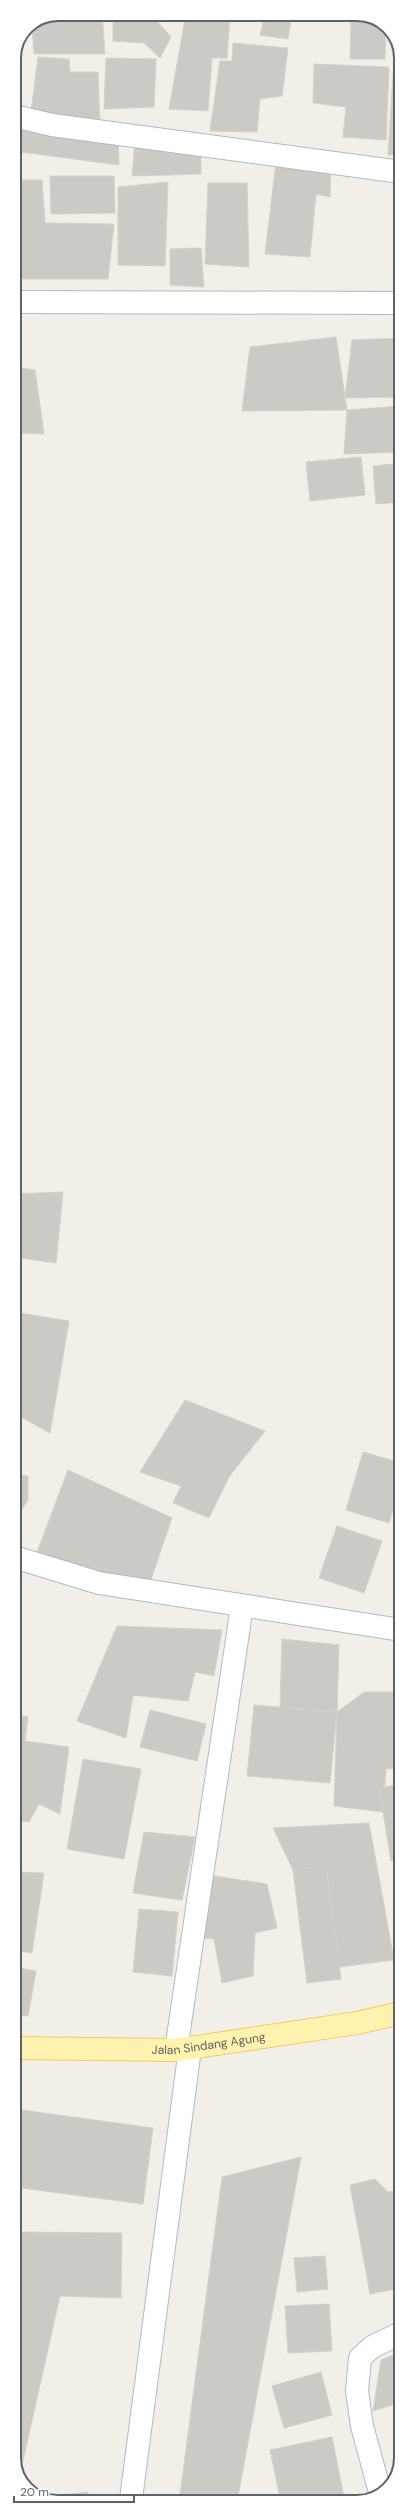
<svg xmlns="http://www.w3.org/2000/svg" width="415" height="2516" viewBox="0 0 415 2516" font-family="'DM Sans',sans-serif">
<rect width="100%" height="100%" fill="#f1efe8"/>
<g fill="#cccac5" stroke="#d6d1c6">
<polygon points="58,14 102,14 105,54 34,54 32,25"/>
<polygon points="113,14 182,14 178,22 156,20 171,37 160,58 144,43 113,41"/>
<polygon points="186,14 230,14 227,58 212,58 208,111 169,109"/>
<polygon points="265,14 292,14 288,39 260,35"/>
<polygon points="351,20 375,21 386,26 385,59 350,59"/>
<polygon points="395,42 401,53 401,155 388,155"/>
<polygon points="233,43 288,48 282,96 260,99 257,132 210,131 220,61 232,61"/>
<polygon points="20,44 20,108 14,107 14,58"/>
<polygon points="38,57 69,59 70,72 98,72 100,127 30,120"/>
<polygon points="106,58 156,59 154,107 104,109"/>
<polygon points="314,64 389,67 386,140 343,137 346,107 313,103"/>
<polygon points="14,126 118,133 119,165 14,151"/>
<polygon points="135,142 201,145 201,174 132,176"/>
<polygon points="276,163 331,167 330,197 316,194 310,257 265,254"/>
<polygon points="50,176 114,176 115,213 51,214"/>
<polygon points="14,180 42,180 45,223 114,224 108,279 14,279"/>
<polygon points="168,182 165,266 118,265 118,187"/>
<polygon points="208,183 247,183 249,267 205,264"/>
<polygon points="201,248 204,287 170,285 170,249"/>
<polygon points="336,337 347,410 242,411 250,347"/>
<polygon points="401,338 401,397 345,398 352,340"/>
<polygon points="14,367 35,370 44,434 14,433"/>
<polygon points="401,406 401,452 344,454 347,410"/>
<polygon points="361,457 365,495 310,501 306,462"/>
<polygon points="401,463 401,502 376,504 373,466"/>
<polygon points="63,1192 56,1263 14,1257 14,1194"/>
<polygon points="14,1312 69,1321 50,1433 14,1413"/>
<polygon points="185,1400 265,1431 229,1477 209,1518 173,1503 181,1486 140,1472"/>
<polygon points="363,1452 401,1463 401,1483 389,1523 346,1510"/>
<polygon points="68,1470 172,1518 147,1591 33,1563"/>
<polygon points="14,1475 28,1476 28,1500 14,1522"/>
<polygon points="337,1526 382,1541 364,1593 319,1578"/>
<polygon points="117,1626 222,1630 214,1676 195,1672 188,1701 133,1695 126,1738 77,1721"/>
<polygon points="282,1639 339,1645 337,1712 280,1707"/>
<polygon points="364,1692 401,1692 401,1768 386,1769 383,1812 334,1806 337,1712"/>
<polygon points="254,1705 337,1712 330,1783 247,1776"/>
<polygon points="150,1710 206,1724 197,1761 140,1747"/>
<polygon points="14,1715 28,1717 25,1741 69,1747 60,1814 39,1804 29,1822 14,1820"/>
<polygon points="83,1759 141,1769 124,1859 67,1849"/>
<polygon points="401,1784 401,1859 391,1861 379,1788"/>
<polygon points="369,1823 394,1960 339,1967 326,1866 293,1870 273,1828"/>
<polygon points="144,1832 195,1837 182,1900 133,1893"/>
<polygon points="326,1866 341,1979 307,1983 293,1870"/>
<polygon points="14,1872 44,1873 32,1953 14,1950"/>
<polygon points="202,1874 267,1884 277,1928 255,1933 253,1976 222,1983 214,1939 193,1937"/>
<polygon points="139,1909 178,1912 172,1976 133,1972"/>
<polygon points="14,1967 36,1971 28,2016 14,2014"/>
<polygon points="14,2109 153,2128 143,2204 14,2187"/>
<polygon points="301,2157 237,2502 179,2502 222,2177"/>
<polygon points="375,2179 388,2192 401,2190 401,2288 370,2294 350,2185"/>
<polygon points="14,2232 122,2233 121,2298 60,2296 20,2474 14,2463"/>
<polygon points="325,2256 328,2289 297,2292 294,2258"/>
<polygon points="329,2304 332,2351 288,2353 285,2306"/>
<polygon points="401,2352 401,2402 373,2411 381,2360"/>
<polygon points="321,2372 332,2415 284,2428 272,2386"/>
<polygon points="401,2420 401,2435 396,2421"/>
<polygon points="332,2437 345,2502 281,2502 270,2450"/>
<polygon points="88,2492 88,2502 53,2502 44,2497"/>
</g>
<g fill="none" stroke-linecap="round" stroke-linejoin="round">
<defs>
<g id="minor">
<polyline points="14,116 52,125 401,172"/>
<polyline points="14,302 401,303"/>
<polyline points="14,1557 99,1583 401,1630"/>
<polyline points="176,2050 242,1606"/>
<polyline points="380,2492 362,2426 357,2391 360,2358 372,2347 401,2333"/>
<polyline points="131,2499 190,2048"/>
</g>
<g id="major">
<path id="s1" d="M14 2048 176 2050 357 2023 401 2013"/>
</g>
</defs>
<use href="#minor" stroke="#b5b8bc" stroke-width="24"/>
<use href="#major" stroke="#f2c960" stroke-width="24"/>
<use href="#minor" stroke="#fff" stroke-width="22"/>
<use href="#major" stroke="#fff2af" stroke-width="22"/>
</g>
<g text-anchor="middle" stroke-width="3" stroke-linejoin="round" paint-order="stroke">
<g font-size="12" fill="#5f6368" stroke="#fff">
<text dy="4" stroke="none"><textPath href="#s1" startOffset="195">Jalan Sindang Agung</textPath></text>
</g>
</g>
<path d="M0 0H415V2516H0ZM58 21H357A37 37 0 0 1 394 58V2458A37 37 0 0 1 357 2495H58A37 37 0 0 1 21 2458V58A37 37 0 0 1 58 21Z" fill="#fff" fill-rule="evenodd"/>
<path fill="none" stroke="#5f6368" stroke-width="2" d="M58 21H357A37 37 0 0 1 394 58V2458A37 37 0 0 1 357 2495H58A37 37 0 0 1 21 2458V58A37 37 0 0 1 58 21Z"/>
<path d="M14 2496v6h120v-6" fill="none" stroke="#5f6368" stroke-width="2"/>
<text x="20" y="2496" font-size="12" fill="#5f6368" stroke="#ffffff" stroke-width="3" paint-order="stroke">20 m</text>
</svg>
